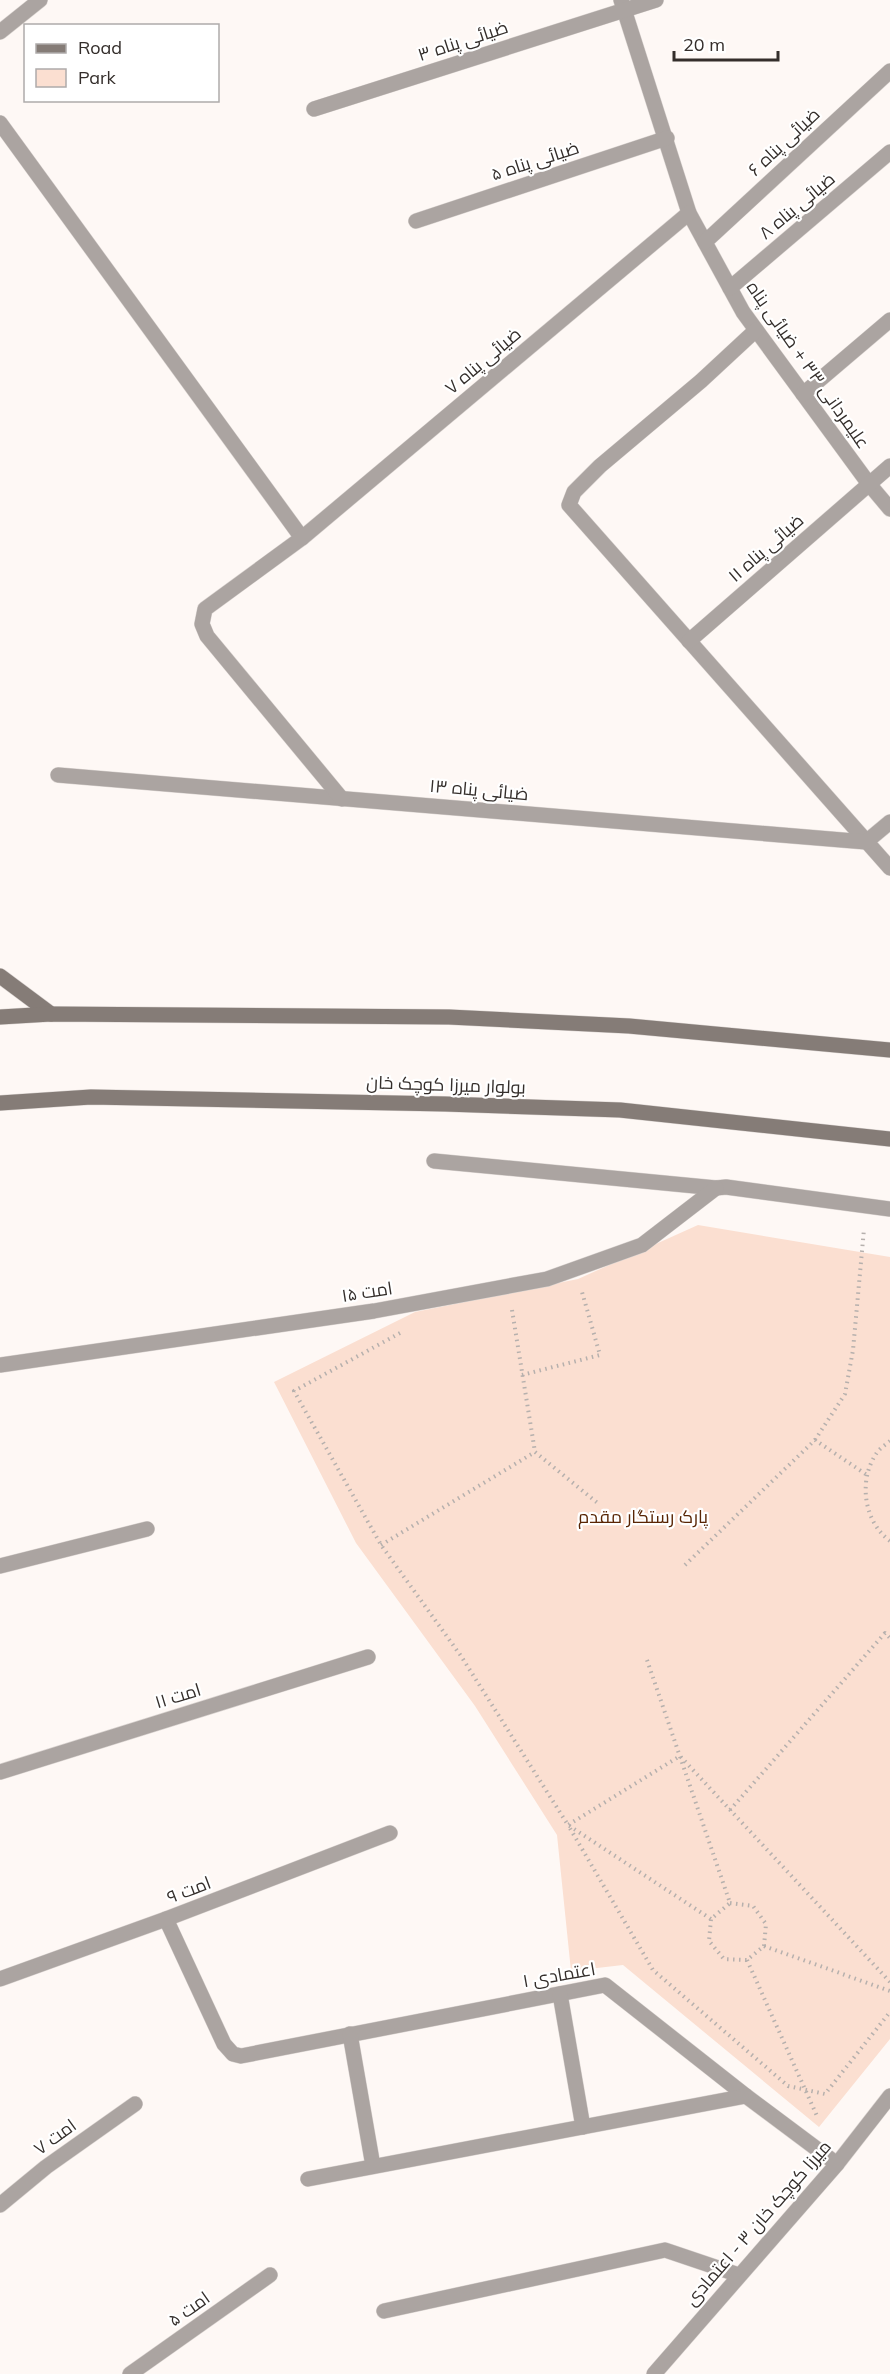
<svg xmlns="http://www.w3.org/2000/svg" width="890" height="2374" viewBox="0 0 890 2374" font-family="Mulish,Cairo,sans-serif">
<rect width="100%" height="100%" fill="#fef8f5"/>
<polygon fill="#fbdfd1" points="698,1225 890,1257 890,2039 819,2127 623,1965 571,1971 557,1835 475,1706 356,1543 274,1382 415,1312 578,1279"/>
<g fill="none" stroke-linecap="round" stroke-linejoin="round">
<defs>
<polyline id="pedestrian" points="434,1161 716,1188 726,1187 890,1209"/>
<g id="minor">
<polyline points="621,0 689,213 743,312 869,484 890,509"/>
<polyline points="0,32 40,0"/>
<polyline points="314,109 656,0"/>
<polyline points="0,123 302,538"/>
<polyline points="416,221 667,138"/>
<polyline points="705,242 890,71"/>
<polyline points="730,288 890,152"/>
<polyline points="756,330 701,381 600,466 574,492 569,505 890,868"/>
<polyline points="803,394 890,320"/>
<polyline points="689,641 890,466"/>
<polyline points="58,775 866,842 890,822"/>
<polyline points="342,799 207,636 202,624 205,609 302,538 689,213"/>
<polyline points="0,1365 374,1311 547,1279 642,1245 716,1188"/>
<polyline points="0,1566 147,1529"/>
<polyline points="0,1772 368,1657"/>
<polyline points="166,1919 224,2044 233,2054 241,2056 605,1985 746,2096 837,2164"/>
<polyline points="0,1979 166,1919 390,1833"/>
<polyline points="560,1994 583,2127"/>
<polyline points="350,2034 373,2166"/>
<polyline points="308,2179 746,2096"/>
<polyline points="0,2205 46,2167 135,2104"/>
<polyline points="384,2311 665,2250 739,2275"/>
<polyline points="130,2374 270,2275"/>
<polyline points="654,2374 837,2164 890,2096"/>
</g>
<g id="secondary">
<polyline points="0,976 51,1014"/>
<polyline points="0,1017 51,1014 449,1017 629,1026 890,1050"/>
<polyline points="0,1103 91,1097 445,1104 620,1110 890,1139"/>
</g>
</defs>
<use href="#pedestrian" stroke="#dad4d1" stroke-width="16"/>
<use href="#minor" stroke="#dad4d1" stroke-width="16"/>
<use href="#secondary" stroke="#dad4d1" stroke-width="16"/>
<g stroke="#b6b0ad" stroke-width="4" stroke-dasharray="1.5 4.5" stroke-linecap="butt">
<polyline points="512,1310 535,1452"/>
<polyline points="400,1333 294,1391 381,1545 461,1656 568,1825 711,1919"/>
<polyline points="522,1375 600,1355 582,1292"/>
<polyline points="815,1440 845,1394 853,1350 864,1229"/>
<path d="M890 1441C885 1445 879 1449 876 1454 858 1481 864 1522 890 1541"/>
<polyline points="381,1545 535,1452 600,1505"/>
<polyline points="685,1565 815,1440 867,1475"/>
<polyline points="647,1660 730,1903"/>
<polyline points="730,1810 885,1633 890,1638"/>
<polygon points="730,1903 753,1906 766,1924 764,1946 747,1960 724,1959 709,1941 711,1919"/>
<polyline points="764,1946 890,1991"/>
<polyline points="747,1960 817,2116"/>
<polyline points="890,1982 680,1756 568,1825 653,1970 788,2086 825,2094 890,2012"/>
</g>
<use href="#pedestrian" stroke="#aba4a1" stroke-width="15"/>
<use href="#minor" stroke="#aba4a1" stroke-width="15"/>
<use href="#secondary" stroke="#857c77" stroke-width="15"/>
</g>
<g text-anchor="middle" stroke-width="4.5" stroke-linejoin="round" paint-order="stroke">
<g font-size="18" fill="#342e2b" stroke="#fff">
<text transform="translate(463 41) rotate(-18)" y="6">ضیائی پناه ۳</text>
<text transform="translate(784 142) rotate(-43)" y="6">ضیائی پناه ۶</text>
<text transform="translate(535 161) rotate(-18)" y="6">ضیائی پناه ۵</text>
<text transform="translate(797 206) rotate(-40)" y="6">ضیائی پناه ۸</text>
<text transform="translate(483 361) rotate(-40)" y="6">ضیائی پناه ۷</text>
<text transform="translate(808 365) rotate(55)" y="6">علیمردانی ۳۳ + ضیائی پناه</text>
<text transform="translate(766 548) rotate(-41)" y="6">ضیائی پناه ۱۱</text>
<text transform="translate(479 790) rotate(5)" y="6">ضیائی پناه ۱۳</text>
<text transform="translate(446 1085) rotate(2)" y="6">بولوار میرزا کوچک خان</text>
<text transform="translate(367 1292) rotate(-9)" y="6">امت ۱۵</text>
<text transform="translate(178 1696) rotate(-17)" y="6">امت ۱۱</text>
<text transform="translate(189 1890) rotate(-21)" y="6">امت ۹</text>
<text transform="translate(559 1975) rotate(-10)" y="6">اعتمادی ۱</text>
<text transform="translate(55 2137) rotate(-36)" y="6">امت ۷</text>
<text transform="translate(758 2223) rotate(-49)" y="6">میرزا کوچک خان ۳ - اعتمادی</text>
<text transform="translate(189 2309) rotate(-35)" y="6">امت ۵</text>
</g>
<g font-size="18" fill="#592504" stroke="#fff">
<text x="643" y="1523">پارک رستگار مقدم</text>
</g>
</g>
<rect x="24" y="24" width="195" height="78" fill="#ffffff" stroke="#aeabaa" stroke-width="1.5"/>
<rect x="36" y="44" width="30" height="9" fill="#857c77" stroke="#aeabaa" stroke-width="1.5"/>
<text x="78" y="54" font-size="18" fill="#342e2b">Road</text>
<rect x="36" y="69" width="30" height="18" fill="#fbdfd1" stroke="#aeabaa" stroke-width="1.5"/>
<text x="78" y="84" font-size="18" fill="#342e2b">Park</text>
<path d="M674 51v9h104v-9" fill="none" stroke="#342e2b" stroke-width="3"/>
<text x="683" y="51" font-size="18" fill="#342e2b" stroke="#ffffff" stroke-width="4.5" paint-order="stroke">20 m</text>
</svg>
